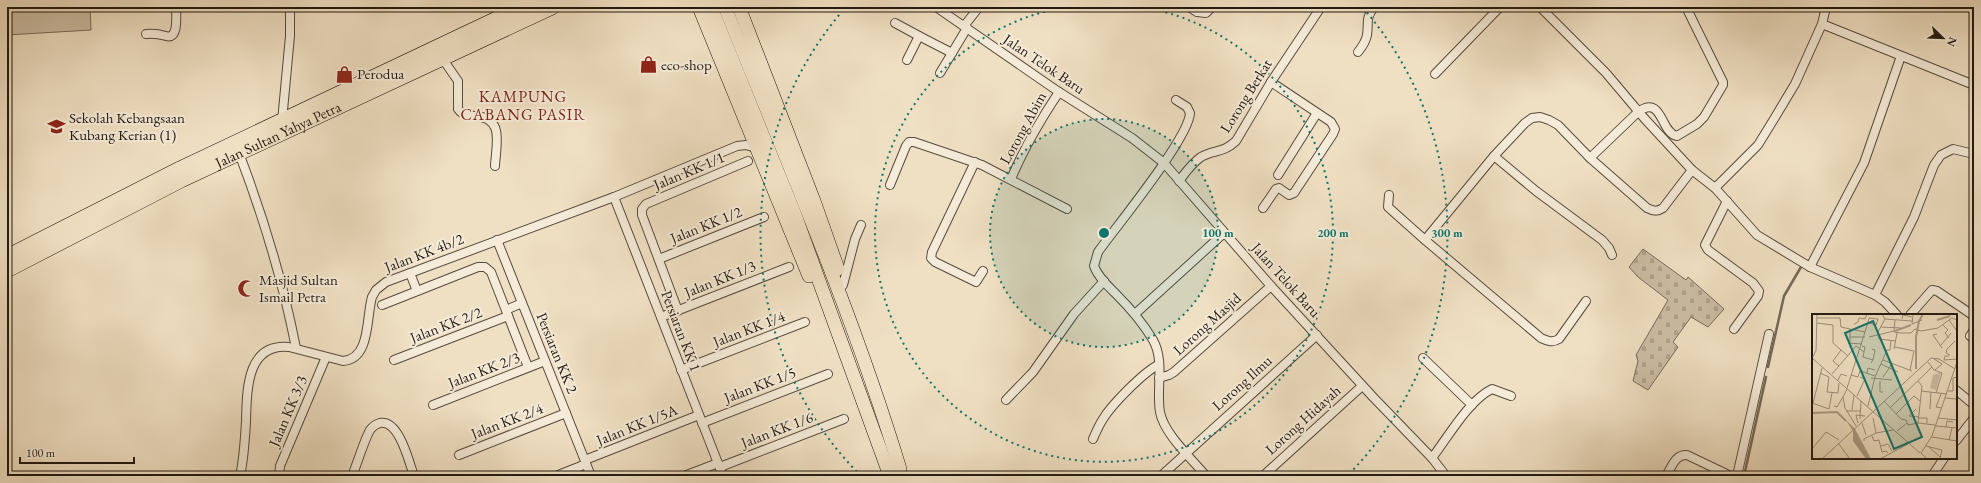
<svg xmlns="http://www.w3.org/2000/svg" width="1981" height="483" viewBox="0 0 1981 483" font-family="'EB Garamond',serif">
<defs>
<pattern id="cemetery-stones" width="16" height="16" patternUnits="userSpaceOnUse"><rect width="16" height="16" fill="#cdbea5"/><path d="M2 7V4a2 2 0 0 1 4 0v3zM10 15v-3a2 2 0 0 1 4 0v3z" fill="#b0a38d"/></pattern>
</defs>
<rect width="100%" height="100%" fill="#f0e0c3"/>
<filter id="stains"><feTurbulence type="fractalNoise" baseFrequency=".005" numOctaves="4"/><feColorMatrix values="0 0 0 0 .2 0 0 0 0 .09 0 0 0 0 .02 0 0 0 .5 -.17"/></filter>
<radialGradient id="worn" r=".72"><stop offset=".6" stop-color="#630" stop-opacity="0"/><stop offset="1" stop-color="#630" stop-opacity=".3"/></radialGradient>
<polygon fill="#cdbea5" stroke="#786c5b" points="7,7 90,7 91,30 7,35"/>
<polygon fill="url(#cemetery-stones)" stroke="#786c5b" points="1643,249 1686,280 1688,277 1724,309 1708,327 1691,317 1673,342 1678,347 1648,390 1633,381 1638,361 1636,355 1668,300 1638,277 1629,267"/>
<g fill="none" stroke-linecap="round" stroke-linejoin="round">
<g stroke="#746857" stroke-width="2.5">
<polyline points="1768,367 1784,296 1801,267"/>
<polyline points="1744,476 1766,377"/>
</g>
<defs>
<g id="street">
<polyline points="936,7 1059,92 1132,138 1164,163 1271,286 1373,397 1432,458 1446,476"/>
<polyline points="1189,7 1197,12 1206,13 1212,7"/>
<polyline points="1540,7 1606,73 1644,118 1692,170 1715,188 1757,235 1810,267 1875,295"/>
<polyline points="895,23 919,36"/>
<polyline points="1822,24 1974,85"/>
<polyline points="964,26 979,7"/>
<path d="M146 34C154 33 159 34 166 36 179 40 176 15 176 7"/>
<path d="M1358 52C1362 47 1366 41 1367 35 1369 22 1365 19 1374 7"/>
<path d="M442 58 458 81V109C462 115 468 115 475 116 505 118 496 144 495 166"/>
<polyline points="907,60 919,36 952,53 967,28"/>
<polyline points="940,73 952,53"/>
<polyline points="1435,74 1500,7"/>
<path d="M1176 100 1187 107 1190 113C1189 138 1116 227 1098 252L1094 266C1098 277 1108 286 1116 294 1130 308 1143 323 1153 340 1165 361 1156 389 1160 412 1164 434 1192 459 1206 476"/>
<polyline points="282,121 290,36 290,7"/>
<path d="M239 153C263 216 283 282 296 348"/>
<polyline points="1494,156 1536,191 1602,240 1609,248 1612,255"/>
<path d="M1590 158 1638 112C1663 94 1660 133 1677 136L1697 124 1704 117 1723 85V82L1686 7"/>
<polyline points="975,162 932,252 931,258 935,262 976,282 983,271"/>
<polyline points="1278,175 1317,113"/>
<path d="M1011 179C1024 148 1041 119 1059 92"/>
<path d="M1179 181C1185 173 1192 163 1201 157 1214 149 1222 154 1236 141L1271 82 1321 7"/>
<polyline points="890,185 906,146 909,142 914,142 982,165 1067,209"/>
<polyline points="1715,188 1758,145 1774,119 1795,84 1822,24 1826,7"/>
<path d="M1389 195 1388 207 1425 240 1494 156 1525 123 1532 118 1540 117 1549 120 1558 125 1590 158 1647 208C1653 211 1657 212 1663 208L1692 170"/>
<polyline points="614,197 723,476"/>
<polyline points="1727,201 1705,245 1708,250 1753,283 1759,291 1758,296 1734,329"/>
<polyline points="1263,208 1276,189 1279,188 1289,195 1294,193 1333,134 1335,129 1331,122 1271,82"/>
<polyline points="497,240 591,476"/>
<path d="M1425 240 1541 338C1548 341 1552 343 1559 339L1586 301"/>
<polyline points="659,259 764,217"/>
<polyline points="1810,267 1864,163 1901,56"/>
<polyline points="410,273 417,291"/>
<polyline points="843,285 855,239 861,225"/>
<polyline points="382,305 478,267 485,267 491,272 528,367"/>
<polyline points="506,310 522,303"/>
<polyline points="678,311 642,215 642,209 646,204 748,161"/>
<polyline points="1135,314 1224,233"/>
<polyline points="1897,315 1885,302 1875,295 1914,217 1934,165 1941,155 1953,149 1974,154"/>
<polyline points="1910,315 1932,290 1937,291 1974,316"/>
<polyline points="661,317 789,267"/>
<polyline points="1970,336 1974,330"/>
<polyline points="1423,358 1472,405"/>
<polyline points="394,360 508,316"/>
<polyline points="681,370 805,322"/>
<polyline points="1159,378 1169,375 1174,372 1271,286"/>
<polyline points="1956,390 1974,405"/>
<polyline points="1006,400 1033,372 1074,314 1104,281"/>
<polyline points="433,405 545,361"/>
<polyline points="702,423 828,374"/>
<path d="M1093 439C1096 432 1099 425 1103 419 1112 404 1143 373 1158 365"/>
<polyline points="1956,441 1974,418"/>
<polyline points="459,455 566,413"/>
<path d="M1432 458C1448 437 1469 400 1492 389L1511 396"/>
<polyline points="585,460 699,415"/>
<polyline points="720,467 844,419"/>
<path d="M240 476C244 458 245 439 246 421 247 391 246 343 289 347L343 361C371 359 366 317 372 297L376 290 386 282 614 197 737 146 746 145 756 148"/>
<polyline points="279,476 280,466 326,357"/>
<path d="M352 476C358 462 363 443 370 430 373 426 376 424 380 423 399 419 409 462 414 476"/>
<polyline points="556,476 586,464"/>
<polyline points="684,476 718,463"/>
<polyline points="1161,476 1317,335"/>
<polyline points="1263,476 1362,386"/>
<path d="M1666 476C1672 467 1675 454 1687 455L1731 476"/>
<polyline points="1737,476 1769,334"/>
<polyline points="1932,476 1944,458"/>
</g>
<g id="primary">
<polyline points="699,7 809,276"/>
<polyline points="711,7 794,212 890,476"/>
<path d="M725 7C786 159 852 311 900 469L897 476"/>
<polyline points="739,7 814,201 838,269"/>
</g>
<g id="highway">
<polyline points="7,257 180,169 522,7"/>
<path id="s1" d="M7 270 181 180 552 7"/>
</g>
</defs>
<use href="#street" stroke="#564b3e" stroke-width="10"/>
<use href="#primary" stroke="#221911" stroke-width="14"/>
<use href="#highway" stroke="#221911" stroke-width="16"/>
<use href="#street" stroke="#f5ebd8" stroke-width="8"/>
<use href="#primary" stroke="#f0e0c3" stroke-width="13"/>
<use href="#highway" stroke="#f0e0c3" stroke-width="15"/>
</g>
<circle cx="1104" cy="233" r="114" fill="#0f766e" fill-opacity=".12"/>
<g fill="none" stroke="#0f766e" stroke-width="2" stroke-dasharray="2 4">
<circle cx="1104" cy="233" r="114"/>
<path d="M1142 7A229 229 0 1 1 1066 7"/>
<path d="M861 476A343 343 0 0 1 845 8M1363 8A343 343 0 0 1 1347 476"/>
</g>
<defs>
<symbol id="shop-bare" viewBox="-9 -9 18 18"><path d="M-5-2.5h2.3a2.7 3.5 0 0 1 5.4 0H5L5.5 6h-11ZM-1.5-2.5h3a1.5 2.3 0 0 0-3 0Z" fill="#8f2418" stroke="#f5ebd8" stroke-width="2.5" paint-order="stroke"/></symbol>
<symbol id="school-bare" viewBox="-9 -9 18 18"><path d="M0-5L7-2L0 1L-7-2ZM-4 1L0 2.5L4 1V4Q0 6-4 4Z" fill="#8f2418" stroke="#f5ebd8" stroke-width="2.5" paint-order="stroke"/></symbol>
<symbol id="mosque-bare" viewBox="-9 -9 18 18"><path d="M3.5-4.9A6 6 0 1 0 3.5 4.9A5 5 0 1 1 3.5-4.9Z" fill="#8f2418" stroke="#f5ebd8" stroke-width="2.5" paint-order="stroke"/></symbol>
</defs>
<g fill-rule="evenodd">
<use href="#shop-bare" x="636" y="52" width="25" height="25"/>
<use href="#shop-bare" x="332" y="62" width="25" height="25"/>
<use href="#school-bare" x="44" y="114" width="25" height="25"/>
<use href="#mosque-bare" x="234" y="276" width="25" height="25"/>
</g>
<g text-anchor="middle" stroke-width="4" stroke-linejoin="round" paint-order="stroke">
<g font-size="15" fill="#221911" stroke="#f5ebd8">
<text transform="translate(1044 64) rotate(34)" y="5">Jalan Telok Baru</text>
<text transform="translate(1246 96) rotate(-58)" y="5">Lorong Berkat</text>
<text transform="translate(1023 128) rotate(-61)" y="5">Lorong Abim</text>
<text dy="5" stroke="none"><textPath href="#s1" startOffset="303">Jalan Sultan Yahya Petra</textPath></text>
<text transform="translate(689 171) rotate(-23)" y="5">Jalan KK 1/1</text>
<text transform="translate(706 225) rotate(-22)" y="5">Jalan KK 1/2</text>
<text transform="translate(424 253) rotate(-21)" y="5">Jalan KK 4b/2</text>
<text transform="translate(720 279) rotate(-22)" y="5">Jalan KK 1/3</text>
<text transform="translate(1286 280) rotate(48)" y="5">Jalan Telok Baru</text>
<text transform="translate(1207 324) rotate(-42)" y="5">Lorong Masjid</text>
<text transform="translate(446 325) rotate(-21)" y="5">Jalan KK 2/2</text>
<text transform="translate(749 329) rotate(-21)" y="5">Jalan KK 1/4</text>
<text transform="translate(681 331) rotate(69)" y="5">Persiaran KK 1</text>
<text transform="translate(557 353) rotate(68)" y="5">Persiaran KK 2</text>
<text transform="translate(484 370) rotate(-21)" y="5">Jalan KK 2/3</text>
<text transform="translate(1242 383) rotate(-42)" y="5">Lorong Ilmu</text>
<text transform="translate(760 385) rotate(-21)" y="5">Jalan KK 1/5</text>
<text transform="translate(288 411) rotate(-67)" y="5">Jalan KK 3/3</text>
<text transform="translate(1303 420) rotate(-42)" y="5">Lorong Hidayah</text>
<text transform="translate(507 421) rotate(-21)" y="5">Jalan KK 2/4</text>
<text transform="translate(637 425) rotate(-22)" y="5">Jalan KK 1/5A</text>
<text transform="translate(777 430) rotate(-21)" y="5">Jalan KK 1/6</text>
</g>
<g font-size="15" fill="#221911" stroke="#f5ebd8" text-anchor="start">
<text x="661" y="70">eco-shop</text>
<text x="357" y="79">Perodua</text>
<text x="69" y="123">Sekolah Kebangsaan<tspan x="69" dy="17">Kubang Kerian (1)</tspan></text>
<text x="259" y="285">Masjid Sultan<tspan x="259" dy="17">Ismail Petra</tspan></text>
</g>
<g font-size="16" letter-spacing="1" fill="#7a1f14" stroke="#f5ebd8">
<text x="523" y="102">KAMPUNG<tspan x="523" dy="18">CABANG PASIR</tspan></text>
</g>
</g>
<g transform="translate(1812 314)">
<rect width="145" height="145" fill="#f0e0c3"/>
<path d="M129 58 124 76 118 74 121 61Z" fill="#cdbea5"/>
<path d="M33 105 43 115 59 145H54L41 127V117Z" fill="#aa9c86"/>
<path fill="none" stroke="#aa9c86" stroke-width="2" d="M125 6 138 2M83 17 99 11M104 55V23L107 7 111 0M0 99 25 98 34 107"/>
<path fill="none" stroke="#9e907c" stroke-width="1" d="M70 0 73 5 100 7M101 1 100 10 110 6M5 4H28L29 13 38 15V28M73 5 66 18 67 25 84 27M90 5 91 1 100 3M83 6 82 18 89 19H99L103 15 109 17 126 14 137 6M145 6 140 4 137 6 145 17M5 9 21 11V29L36 42M42 10 46 8 47 4 53 5 55 0M131 11 136 16 133 19 137 24M69 13 89 14M38 15 53 18 57 4 66 5 64 11 57 9M125 20 121 21 130 34M38 23H53M57 23 82 17M36 29 50 30M129 31 139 19M50 32 53 33 51 43 61 46 59 49M83 33 102 37 98 56M60 35 63 36 61 46M82 35 85 19M138 41 134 39 135 35 143 27M137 42H133L132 46 145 45M0 44 4 37 5 0M0 44 108 139M122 45 130 50 123 56M71 46 100 57M116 48 122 56 130 59 124 79M69 50 86 58M27 52 21 47 29 36M8 59 17 63 15 78 26 79 27 69M55 59 56 54 63 56M20 60 44 32 52 38M39 61 46 63 48 57 63 62M71 63 80 50M59 64 80 66M26 66 29 60 35 62M68 67V78H71M106 67 110 72 106 109M35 74 53 18M35 75 31 83 33 94 44 112M109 77 135 80M136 77H141V64L145 63M129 80 124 93 130 94M45 82 53 65 48 63M133 84 145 85M72 87 89 105 94 106 96 111 106 109 123 111M0 89 17 95 20 79M1 89 10 54M22 92 25 93 31 83M56 92 63 63 75 36H78L79 26M78 94 120 53M104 95 97 102 107 103M118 95 119 78M40 96 42 81M34 97H48M84 100 102 82 108 87M61 104 64 119M107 104H115V109M126 104 145 106M48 105 49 87M46 109 44 101 53 102M50 109 54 121M124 112 145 114M134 113 135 107 141 108M85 117 95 109M60 122 62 127 67 126 70 138 74 137 76 139M120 123 145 127M137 126 140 114M52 127V125L64 119 81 116M26 129 38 145M69 132 76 130 80 137M114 132 130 136 128 145M117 133 128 143M0 135 14 118 27 126M10 145 119 44 127 45 143 55M68 145 96 130M115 145 109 139 120 122 145 48"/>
<path fill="#0f766e" fill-opacity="0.15" stroke="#0f766e" stroke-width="2" d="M61 7 110 123 82 135 33 19Z"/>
<rect width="145" height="145" fill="none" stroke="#221911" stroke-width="2"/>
</g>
<circle cx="1104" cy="233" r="6" fill="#0f766e" stroke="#f5ebd8" stroke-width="2"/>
<g font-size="12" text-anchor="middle" font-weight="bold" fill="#0f766e" stroke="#f5ebd8" stroke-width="4" stroke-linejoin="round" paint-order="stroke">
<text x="1218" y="237">100 m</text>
<text x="1333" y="237">200 m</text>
<text x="1447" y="237">300 m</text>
</g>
<rect width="1981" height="483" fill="none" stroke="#f0e0c3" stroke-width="24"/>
<rect x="8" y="8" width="1965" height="467" fill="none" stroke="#221911" stroke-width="2"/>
<rect x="12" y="12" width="1957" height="459" fill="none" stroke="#221911"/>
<g transform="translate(1943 38) rotate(113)" stroke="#f5ebd8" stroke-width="3" paint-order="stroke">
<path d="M0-3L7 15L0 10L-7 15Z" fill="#221911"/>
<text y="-6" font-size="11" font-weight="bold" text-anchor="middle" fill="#221911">N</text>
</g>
<path d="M20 457v6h114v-6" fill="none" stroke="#221911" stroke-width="2"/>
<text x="26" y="457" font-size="12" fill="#221911" stroke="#f5ebd8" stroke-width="3" paint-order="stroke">100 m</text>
<rect width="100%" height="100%" filter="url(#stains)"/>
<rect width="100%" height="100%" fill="url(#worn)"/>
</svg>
